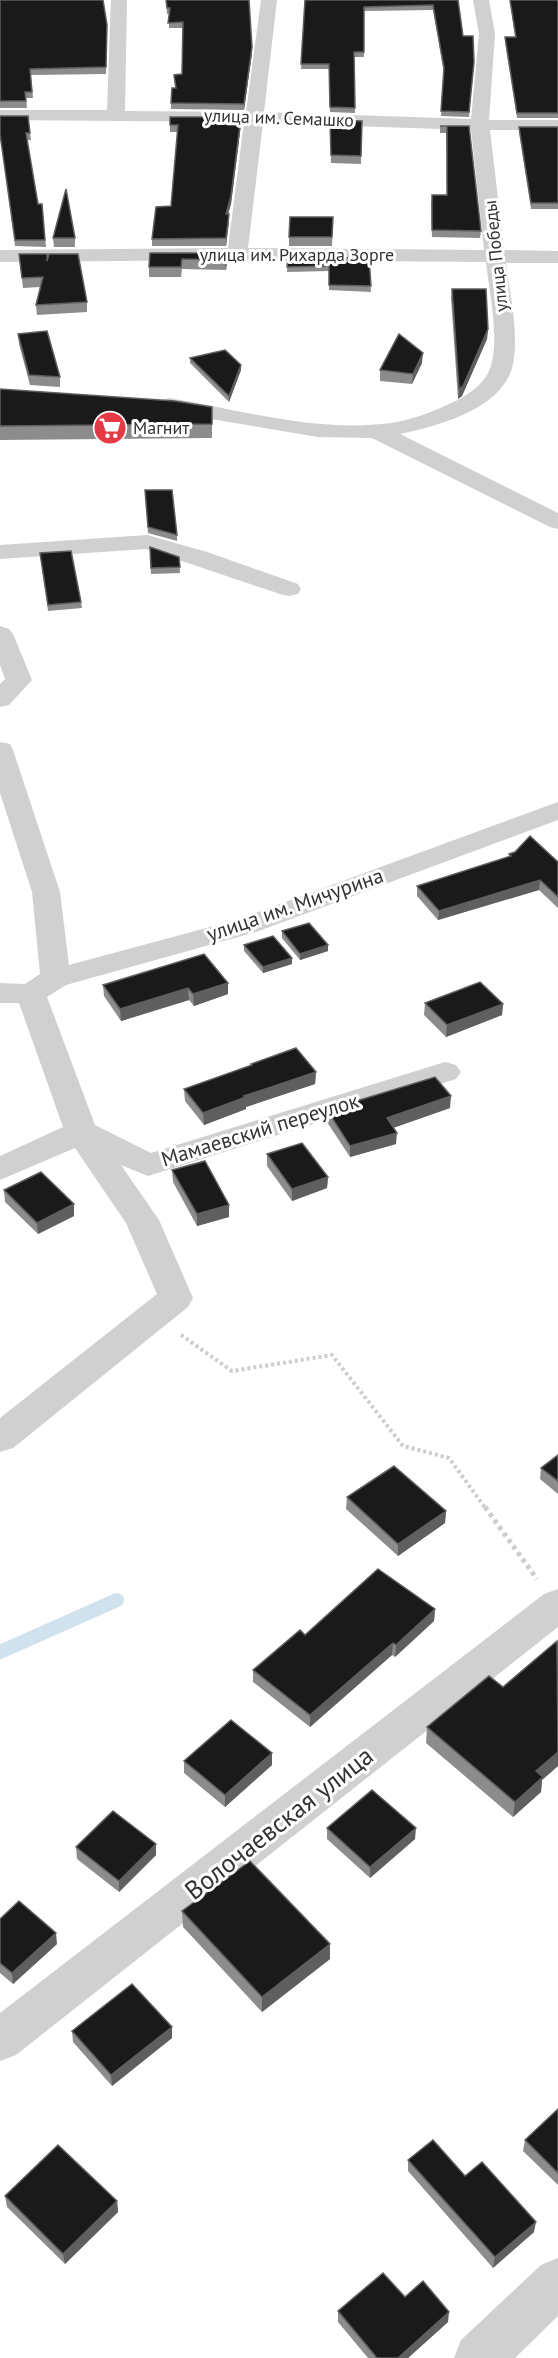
<svg xmlns="http://www.w3.org/2000/svg" width="558" height="2358" viewBox="0 0 558 2358" font-family="'PT Sans',sans-serif">
<rect width="100%" height="100%" fill="#fff"/>
<g fill="none" stroke-linecap="round" stroke-linejoin="round">
<polyline stroke="#cfe2ee" stroke-width="14" points="0,1652 117,1600"/>
<polyline stroke="#cdcdcd" stroke-width="4" stroke-dasharray="3 3" stroke-linecap="butt" points="181,1335 232,1371 332,1355 403,1446 449,1458 486,1509"/>
<polyline stroke="#cdcdcd" stroke-width="5" stroke-dasharray="4 4" stroke-linecap="butt" points="485,1507 537,1579"/>
<g fill="#d0d0d0" fill-rule="evenodd">
<path d="M111 0H127L125 111 246 112 261 0H277L264 112 471 119 479 34 473 0H489L495 34 489 120H558V130H490L504 250 558 251V263H506C510 295 519 332 513 364 504 409 438 426 400 434L558 513V529L550 527 372 438 318 437 169 412 161 410 158 405 161 400 169 398C241 410 317 433 391 423 411 420 429 413 447 405 462 399 482 387 489 371 501 344 489 292 486 262L237 260 0 262V250L228 248 244 122 0 120V110H107ZM263 123 471 130 484 250 248 248Z"/>
<polygon points="147,535 207,552 298,584 301,589 298,594 289,596 280,594 146,549 0,559 0,545"/>
<polygon points="0,626 9,629 13,634 32,680 9,705 0,707 0,684 5,679 0,665"/>
<polygon points="0,742 10,744 13,750 60,892 69,965 236,920 558,802 558,820 256,932 66,985 47,997 95,1125 151,1153 445,1062 456,1065 461,1072 456,1079 148,1176 121,1165 159,1220 193,1298 188,1307 13,1448 0,1452 0,1418 157,1294 126,1223 75,1148 0,1180 0,1156 63,1127 19,1003 0,1003 0,983 25,984 40,974 32,892 0,793"/>
<polygon points="558,1589 558,1627 16,2055 0,2061 0,2013 544,1594"/>
<polygon points="558,2258 558,2316 515,2358 454,2358 461,2340 541,2265"/>
</g>
</g>
<g fill="#8c8c8c">
<polygon points="0,0 107,25 106,74 31,75 33,98 26,98 27,108 0,108"/>
<polygon points="166,0 252,53 244,110 171,109 171,103 175,88 174,75 182,74 183,28 169,28 169,14 167,14"/>
<polygon points="305,0 458,0 463,36 474,62 469,117 441,116 444,73 433,10 364,11 364,57 354,57 355,113 330,112 329,69 301,69"/>
<polygon points="510,0 558,0 558,118 517,118 505,42 505,37 515,37"/>
<polygon points="0,116 30,133 31,140 27,140 38,204 42,204 46,247 15,246 1,141 0,141"/>
<polygon points="330,120 362,121 361,164 331,163"/>
<polygon points="241,124 231,204 228,214 229,221 226,246 152,246 152,239 171,206 178,132 170,132 170,125"/>
<polygon points="440,126 469,126 481,231 480,238 432,237 431,202 447,195 446,133 440,133"/>
<polygon points="519,127 558,127 558,209 531,209 519,132"/>
<polygon points="333,217 332,246 289,246 289,237"/>
<polygon points="53,238 75,238 75,247 54,247"/>
<polygon points="150,253 227,253 227,262 226,270 182,269 181,277 149,277 149,267"/>
<polygon points="19,254 47,261 87,302 87,312 37,315 36,305 40,287 23,288"/>
<polygon points="288,257 369,258 371,292 329,290 329,271 287,272"/>
<polygon points="452,289 488,329 487,339 462,396 458,399 451,298"/>
<polygon points="18,334 60,377 60,387 30,385 19,344"/>
<polygon points="190,358 241,370 229,402 190,363"/>
<polygon points="422,363 412,384 380,381 380,370"/>
<polygon points="0,389 212,407 212,438 0,440"/>
<polygon points="145,490 177,535 177,541 148,533"/>
<polygon points="150,547 179,557 180,573 151,574"/>
<polygon points="40,553 81,602 82,608 48,611"/>
<polygon points="509,854 558,862 558,908 539,890 438,920 417,896 417,886 509,857"/>
<polygon points="282,931 328,945 328,951 300,960 282,938"/>
<polygon points="244,945 292,964 263,973 244,951"/>
<polygon points="228,983 228,994 194,1006 189,1000 121,1021 104,996 103,985"/>
<polygon points="425,1003 503,1004 502,1015 446,1037 424,1015"/>
<polygon points="251,1064 316,1072 315,1084 246,1107 246,1109 204,1125 185,1101 184,1089 251,1066"/>
<polygon points="450,1108 393,1128 396,1144 350,1157 327,1122 327,1110"/>
<polygon points="267,1154 328,1177 327,1188 292,1201 267,1166"/>
<polygon points="172,1170 229,1217 197,1226 173,1182"/>
<polygon points="4,1190 74,1216 38,1234 5,1202"/>
<polygon points="558,1455 558,1494 540,1479 541,1468"/>
<polygon points="347,1497 446,1511 445,1523 398,1556 346,1509"/>
<polygon points="435,1609 434,1621 395,1657 392,1655 310,1727 253,1682 253,1670 305,1635"/>
<polygon points="558,1642 558,1766 542,1780 541,1792 513,1817 426,1743 427,1727 503,1687"/>
<polygon points="272,1753 272,1765 225,1807 184,1773 184,1761"/>
<polygon points="327,1828 415,1839 370,1878 327,1839"/>
<polygon points="76,1847 156,1855 119,1892 77,1859"/>
<polygon points="182,1911 330,1944 330,1959 262,2012 183,1927"/>
<polygon points="0,1919 57,1944 13,1984 0,1973"/>
<polygon points="72,2031 172,2038 112,2086 73,2042"/>
<polygon points="558,2109 558,2185 523,2151 525,2140"/>
<polygon points="408,2160 465,2176 534,2232 493,2268 408,2171"/>
<polygon points="5,2196 117,2201 118,2212 65,2264 7,2207"/>
<polygon points="405,2297 448,2322 408,2358 368,2358 338,2322 338,2311"/>
</g>
<g fill="#5f5f5f">
<polygon points="252,47 252,53 244,110 244,104"/>
<polygon points="241,117 241,124 231,204 226,221 226,214"/>
<polygon points="229,214 229,221 226,246 226,238"/>
<polygon points="227,253 227,262 226,270 225,260"/>
<polygon points="488,329 487,339 462,396 458,399 459,389"/>
<polygon points="423,353 422,363 412,384 413,374"/>
<polygon points="241,365 241,370 229,402 229,396"/>
<polygon points="540,880 539,890 438,920 439,911"/>
<polygon points="328,945 328,951 300,960 300,954"/>
<polygon points="292,958 292,964 263,973 263,967"/>
<polygon points="228,983 228,994 194,1006 193,994"/>
<polygon points="188,988 189,1000 121,1021 120,1009"/>
<polygon points="503,1004 502,1015 446,1037 447,1025"/>
<polygon points="316,1072 315,1084 246,1107 246,1109 204,1125 203,1113 244,1096"/>
<polygon points="451,1096 450,1108 387,1130 387,1118"/>
<polygon points="397,1133 396,1144 350,1157 350,1146"/>
<polygon points="328,1177 327,1188 292,1201 292,1189"/>
<polygon points="74,1204 74,1216 38,1234 37,1223"/>
<polygon points="229,1205 229,1217 197,1226 197,1214"/>
<polygon points="446,1511 445,1523 398,1556 398,1544"/>
<polygon points="435,1609 434,1621 395,1657 396,1645"/>
<polygon points="393,1643 392,1655 310,1727 310,1715"/>
<polygon points="558,1752 558,1766 542,1780 541,1792 513,1817 515,1802 536,1771"/>
<polygon points="272,1753 272,1765 225,1807 225,1795"/>
<polygon points="416,1828 415,1839 370,1878 370,1867"/>
<polygon points="156,1844 156,1855 119,1892 119,1881"/>
<polygon points="56,1933 57,1944 13,1984 12,1973"/>
<polygon points="330,1944 330,1959 262,2012 262,1997"/>
<polygon points="172,2027 172,2038 112,2086 111,2075"/>
<polygon points="117,2201 118,2212 65,2264 63,2254"/>
<polygon points="536,2222 534,2232 493,2268 495,2257"/>
<polygon points="449,2312 448,2322 408,2358 398,2358"/>
</g>
<g fill="#1a1a1a" stroke="#5f5f5f" stroke-width="1.5">
<polygon points="0,0 103,0 107,25 106,67 30,69 32,92 25,92 26,101 0,101"/>
<polygon points="166,0 249,0 252,47 244,104 171,103 172,88 176,88 174,75 182,74 183,22 168,23 170,8 167,8"/>
<polygon points="305,0 458,0 463,36 473,36 474,62 469,112 441,111 444,68 433,5 364,7 364,52 354,52 355,108 330,107 329,64 301,64"/>
<polygon points="510,0 558,0 558,113 517,113 505,37 516,37"/>
<polygon points="0,116 28,116 30,133 26,133 38,204 42,204 45,240 15,240 0,134"/>
<polygon points="170,117 241,117 231,196 226,214 229,214 226,238 152,239 156,207 171,206 178,125 170,125"/>
<polygon points="330,120 362,121 361,156 331,155"/>
<polygon points="440,126 469,126 481,231 432,230 432,195 447,195 447,126"/>
<polygon points="519,127 558,127 558,203 531,203"/>
<polygon points="66,189 75,238 53,238"/>
<polygon points="290,217 333,217 332,237 289,237"/>
<polygon points="150,253 227,253 225,260 182,259 181,267 149,267"/>
<polygon points="19,254 47,254 47,261 49,254 78,254 87,302 36,305 43,277 22,278"/>
<polygon points="288,257 369,258 371,286 329,285 329,266 287,267"/>
<polygon points="452,289 486,289 488,329 463,386 459,389"/>
<polygon points="47,331 60,377 29,375 18,334"/>
<polygon points="399,334 423,353 413,374 380,370"/>
<polygon points="225,350 241,365 229,396 190,358"/>
<polygon points="0,389 175,401 212,407 212,424 0,426"/>
<polygon points="145,490 172,490 177,535 148,527"/>
<polygon points="150,547 179,557 180,567 151,568"/>
<polygon points="71,551 81,602 48,605 40,553"/>
<polygon points="530,836 558,862 558,897 540,880 439,911 417,886 511,856 509,854 515,852"/>
<polygon points="309,923 328,945 300,954 282,931"/>
<polygon points="273,936 292,958 263,967 244,945"/>
<polygon points="204,954 228,983 193,994 188,988 120,1009 103,985"/>
<polygon points="480,982 503,1004 447,1025 425,1003"/>
<polygon points="296,1048 316,1072 244,1096 246,1097 203,1113 184,1089 252,1065 251,1064"/>
<polygon points="435,1077 451,1096 387,1118 397,1133 350,1146 327,1110"/>
<polygon points="302,1143 328,1177 292,1189 267,1154"/>
<polygon points="205,1161 229,1205 197,1214 172,1170"/>
<polygon points="41,1172 74,1204 37,1223 4,1190"/>
<polygon points="558,1455 558,1481 541,1468"/>
<polygon points="394,1466 446,1511 398,1544 347,1497"/>
<polygon points="378,1569 435,1609 396,1645 393,1643 310,1715 253,1670 300,1630 305,1635"/>
<polygon points="557,1641 558,1752 536,1771 543,1777 515,1802 427,1727 489,1676 503,1687"/>
<polygon points="231,1720 272,1753 225,1795 184,1761"/>
<polygon points="372,1790 416,1828 370,1867 327,1828"/>
<polygon points="113,1811 156,1844 119,1881 76,1847"/>
<polygon points="250,1861 330,1944 262,1997 182,1911"/>
<polygon points="19,1901 56,1933 12,1973 0,1963 0,1919"/>
<polygon points="132,1984 172,2027 111,2075 72,2031"/>
<polygon points="558,2109 558,2173 525,2140"/>
<polygon points="433,2140 465,2176 482,2162 536,2222 495,2257 408,2160"/>
<polygon points="58,2145 117,2201 63,2254 5,2196"/>
<polygon points="383,2273 405,2297 423,2281 449,2312 398,2358 377,2358 338,2311"/>
</g>
<defs>
<symbol id="supermarket-disc" viewBox="-11 -11 22 22"><circle r="9.5" fill="#e63946" stroke="#fff"/><path d="M-6-5.5h2.5l.6 2H6L4.5 2H-2.5L-4.4-4H-6ZM-1.5 3.2a1.3 1.3 0 1 0 .1 0ZM3 3.2a1.3 1.3 0 1 0 .1 0Z" fill="#fff"/></symbol>
</defs>
<g fill-rule="evenodd">
<use href="#supermarket-disc" x="91" y="409" width="38" height="38"/>
</g>
<g text-anchor="middle" stroke-width="6" stroke-linejoin="round" paint-order="stroke">
<g font-size="18" fill="#333" stroke="#fff">
<text transform="translate(279 118) rotate(2)" y="6">улица им. Семашко</text>
<text x="297" y="261">улица им. Рихарда Зорге</text>
<text transform="translate(496 256) rotate(-96)" y="6">улица Победы</text>
</g>
<g font-size="18" fill="#333" stroke="#fff" text-anchor="start">
<text x="133" y="434">Магнит</text>
</g>
<g font-size="21" fill="#333" stroke="#fff">
<text transform="translate(295 905) rotate(-19)" y="7">улица им. Мичурина</text>
<text transform="translate(260 1130) rotate(-17)" y="7">Мамаевский переулок</text>
</g>
<g font-size="26" fill="#333" stroke="#fff">
<text transform="translate(279 1823) rotate(-38)" y="9">Волочаевская улица</text>
</g>
</g>
</svg>
